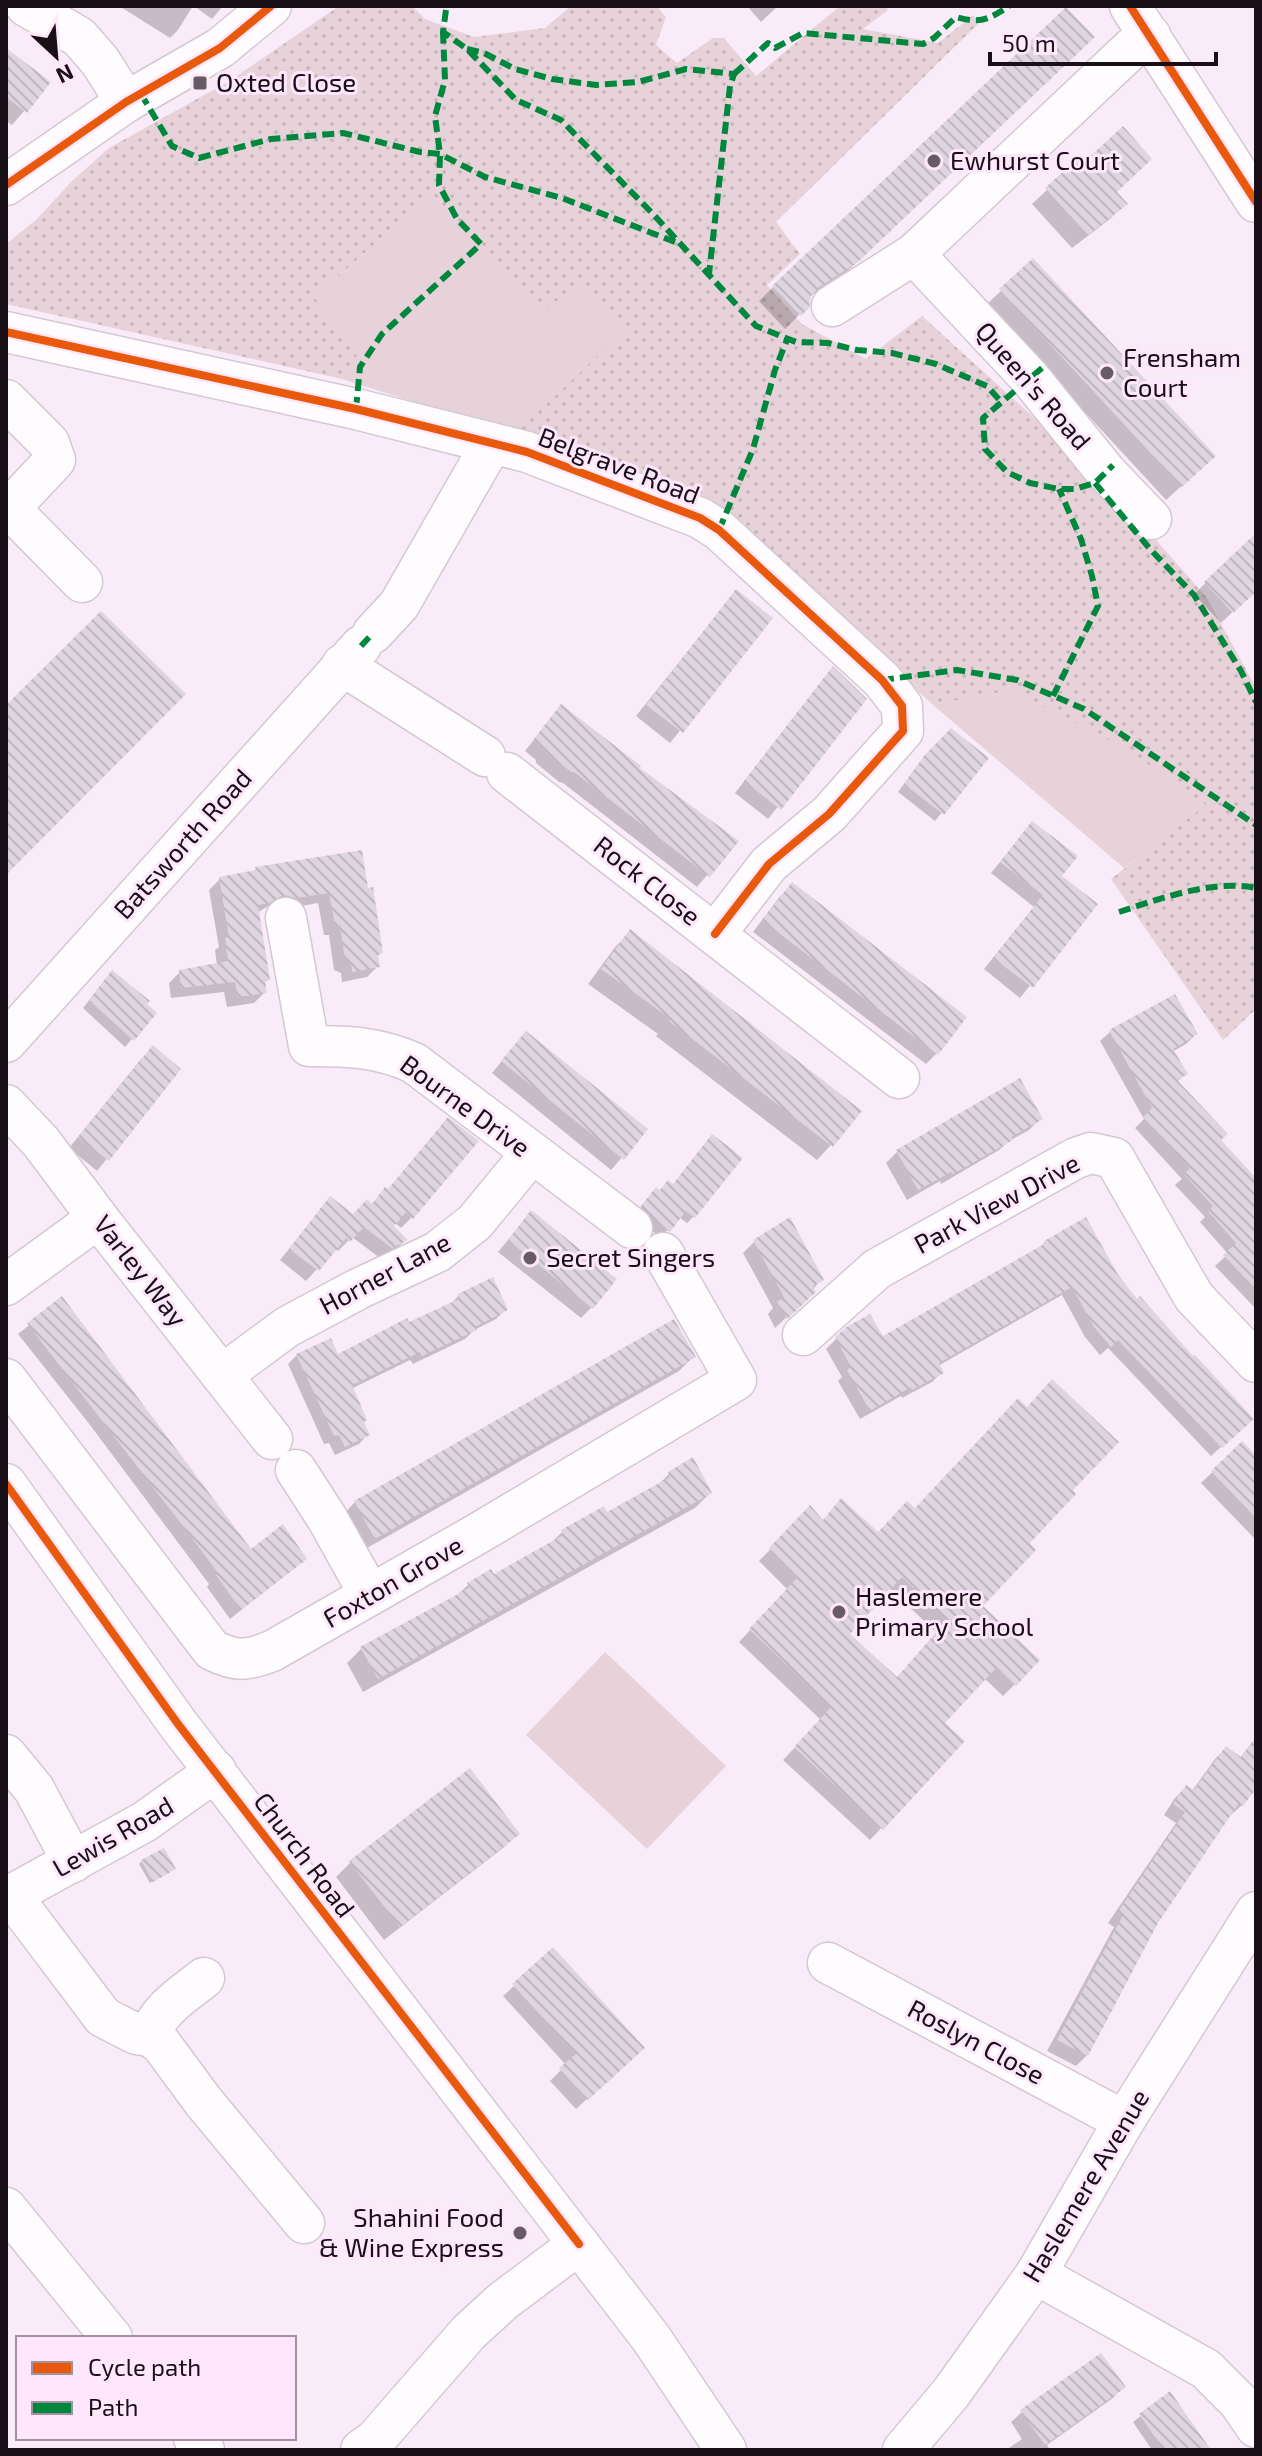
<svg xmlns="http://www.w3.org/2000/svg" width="1262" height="2456" viewBox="0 0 1262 2456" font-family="'Exo 2',sans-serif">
<defs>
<pattern id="grass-dots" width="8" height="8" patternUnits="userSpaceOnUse" patternTransform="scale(2)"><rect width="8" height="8" fill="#e7d2d9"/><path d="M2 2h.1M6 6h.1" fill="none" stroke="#c5b3ba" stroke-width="1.8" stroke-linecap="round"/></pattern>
<pattern id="building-back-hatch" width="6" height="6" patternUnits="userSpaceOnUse" patternTransform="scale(2)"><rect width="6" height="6" fill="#ded5e0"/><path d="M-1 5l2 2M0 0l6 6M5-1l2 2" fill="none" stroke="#beb6bf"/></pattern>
</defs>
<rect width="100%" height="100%" fill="#f9ecf8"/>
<polygon fill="url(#grass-dots)" points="339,6 412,6 425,19 474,37 545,28 571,6 657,6 666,17 656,45 677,63 713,38 724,38 756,76 840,6 885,6 888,10 863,29 938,43 973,15 979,23 776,222 800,254 767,285 802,324 866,359 922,316 1105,482 1207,598 1256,688 1256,1009 1223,1040 1111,879 1205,804 1011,690 933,705 714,503 515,434 544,311 431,193 315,298 358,355 342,379 6,304 6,244 36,220 72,181 109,148 231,80"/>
<g fill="#e7d2d9">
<polygon points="431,193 543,310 584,282 623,332 515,434 342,379 357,355 315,298"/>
<polygon points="1011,690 1120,745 1206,805 1124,868 933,705"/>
<polygon points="605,1652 726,1766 647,1849 526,1735"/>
</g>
<g fill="#0003" fill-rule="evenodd">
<polygon points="119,6 193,6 178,30 170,38"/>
<polygon points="194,6 223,6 212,19"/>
<polygon points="747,6 778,6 761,22"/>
<polygon points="6,51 48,83 12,125 6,121"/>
<polygon points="1078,52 841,277 809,297 807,307 785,329 759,301 773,287"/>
<polygon points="1080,159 1125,204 1110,219 1072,248 1032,204"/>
<polygon points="1033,261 1199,470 1166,500 986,305"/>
<polygon points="1256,536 1256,590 1221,623 1194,594"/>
<polygon points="736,591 771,618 670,743 636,716"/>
<polygon points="823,680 865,699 768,819 735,793"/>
<polygon points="561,706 637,769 736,841 697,887 563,783 559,782 536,763 536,760 525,751"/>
<polygon points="951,731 986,758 935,821 898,792 917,766"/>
<polygon points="1032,823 1060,877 1095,905 1020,998 984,969 1034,907 991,873"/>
<polygon points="360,852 381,953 376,957 378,966 367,977 342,982 341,973 334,970 329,935 324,935 318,903 285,909 270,905 257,913 268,979 263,984 265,992 254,1003 227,1007 224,992 171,998 169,983 180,972 217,965 215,950 219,947 209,890 220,879 252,873 256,869"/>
<polygon points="781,895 937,1053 926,1064 753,932"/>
<polygon points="631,932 831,1145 817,1160 656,1036 658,1034 588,984 616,946"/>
<polygon points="105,980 154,1014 125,1047 83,1008"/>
<polygon points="1174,997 1196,1034 1186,1044 1172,1052 1185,1074 1176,1083 1256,1194 1256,1309 1215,1266 1228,1254 1200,1222 1205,1217 1175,1185 1182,1179 1135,1128 1144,1119 1100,1041 1110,1032"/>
<polygon points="515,1045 646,1130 611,1170 492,1073"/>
<polygon points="142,1058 178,1070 97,1171 69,1148"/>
<polygon points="1040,1119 1029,1130 1009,1141 999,1150 941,1184 940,1181 907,1200 886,1163 897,1152"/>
<polygon points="476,1141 411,1218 401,1228 395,1223 392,1226 405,1240 395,1251 380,1258 352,1237 338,1251 335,1249 306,1281 280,1260 330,1198 353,1216 371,1205 385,1190 387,1191"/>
<polygon points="660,1192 694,1216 687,1223 679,1217 661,1237 646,1227 635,1214 649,1197"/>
<polygon points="531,1212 592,1307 581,1318 498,1252"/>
<polygon points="790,1220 821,1279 806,1299 775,1328 768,1314 773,1308 743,1253 754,1242"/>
<polygon points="1085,1220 1116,1274 1242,1428 1211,1456 1108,1348 1100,1355 1085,1337 1062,1295 938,1366 942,1372 932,1382 902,1398 901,1396 860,1419 838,1381 842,1377 826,1349 836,1339 882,1338 1039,1249 1045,1242"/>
<polygon points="459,1295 505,1310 496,1319 474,1330 465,1339 413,1364 410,1360 351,1389 368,1434 359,1444 335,1455 329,1443 324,1444 288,1364 297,1355 337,1356 450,1305"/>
<polygon points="62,1299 251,1552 294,1568 230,1619 207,1587 209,1584 90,1425 18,1334"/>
<polygon points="694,1356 679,1371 360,1552 341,1517 355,1502"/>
<polygon points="1242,1444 1256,1458 1256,1540 1201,1483"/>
<polygon points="669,1474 710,1493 695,1508 363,1692 347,1663 362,1648 455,1597 468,1585 493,1577 548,1546 562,1532 607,1514 656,1487"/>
<path d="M1070 1490 980 1606 1015 1684 1003 1696 984 1678 943 1723 963 1741 870 1840 783 1760 821 1720 739 1642 788 1590 759 1561 810 1508 822 1521 878 1534 914 1510ZM889 1588 937 1633 896 1679 848 1635Z"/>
<polygon points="1256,1737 1256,1785 1242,1805 1231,1815 1229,1814 1157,1922 1087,2055 1076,2066 1047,2051 1114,1927 1108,1923 1176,1823 1164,1815 1175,1798 1186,1787 1192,1791 1215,1759 1226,1748 1240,1758"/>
<polygon points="518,1834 503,1848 384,1940 336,1877 350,1863"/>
<polygon points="142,1861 170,1872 150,1883 139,1864"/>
<polygon points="514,1986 631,2059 576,2109 550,2081 566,2065 503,1996"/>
<polygon points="1123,2387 1113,2398 1047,2445 1050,2450 1006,2450 1022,2439 1011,2422 1022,2412"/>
<polygon points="1169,2394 1209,2450 1152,2450 1133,2422"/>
</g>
<g fill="url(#building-back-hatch)" fill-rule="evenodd">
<polygon points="1066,7 1095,37 858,262 819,287 811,296 809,308 801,316 772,286"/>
<polygon points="6,48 51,82 27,113 6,97"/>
<polygon points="1123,126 1152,159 1117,192 1128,204 1088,235 1045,188 1080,156 1085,161"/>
<polygon points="1033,258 1216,456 1182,487 999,289"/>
<polygon points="1256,533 1256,592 1233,613 1204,582"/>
<polygon points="736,589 773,618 683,733 646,705"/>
<polygon points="101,611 186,694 6,875 6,705"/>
<polygon points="833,666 867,699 781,810 744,781"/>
<polygon points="561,704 641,766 640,768 739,841 710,877 574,772 571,772 546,752 546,749 534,739"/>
<polygon points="951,728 989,758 944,815 904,784 924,756"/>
<polygon points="1032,821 1078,856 1062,876 1098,904 1033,988 993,958 1043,895 1000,862"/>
<polygon points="362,850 368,888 373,887 383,953 378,955 380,967 352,972 351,962 345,959 340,925 335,925 329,893 297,898 283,895 269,903 258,905 270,980 265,981 267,993 238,997 235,982 181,988 179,970 228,961 225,938 229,937 219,877 256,870 255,867"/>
<polygon points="792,882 967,1017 938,1055 762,920"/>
<polygon points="630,929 862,1111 833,1147 669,1021 671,1019 601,969"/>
<polygon points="112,970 150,1001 147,1004 157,1013 134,1041 89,1000"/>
<polygon points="1175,994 1198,1034 1173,1049 1188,1074 1177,1080 1228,1134 1221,1140 1256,1178 1256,1289 1223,1255 1236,1243 1208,1211 1213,1206 1184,1174 1190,1168 1143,1117 1152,1108 1109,1030"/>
<polygon points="526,1031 648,1129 624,1160 501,1061"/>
<polygon points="153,1045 181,1069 109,1161 78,1137"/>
<polygon points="1020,1078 1043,1119 1011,1137 1013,1140 953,1174 951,1172 918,1190 896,1150"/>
<polygon points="448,1117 479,1141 413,1219 406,1212 394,1226 408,1240 392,1248 364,1227 350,1242 346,1238 319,1271 289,1249 330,1196 353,1214 367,1199 372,1204 385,1187 388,1189"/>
<polygon points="712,1134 743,1158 695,1218 686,1211 670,1232 668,1231 641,1206 656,1187 660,1190 668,1180 673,1184"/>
<polygon points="531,1210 617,1279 593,1309 508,1240"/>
<polygon points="790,1217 824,1280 813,1286 816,1292 787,1319 777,1302 784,1297 753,1240"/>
<polygon points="1086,1217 1117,1273 1137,1299 1140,1296 1193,1356 1195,1355 1254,1419 1222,1448 1118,1340 1111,1347 1094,1327 1072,1287 939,1363 944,1373 912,1390 911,1387 870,1411 847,1370 851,1367 835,1337 848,1326 870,1314 883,1336 1046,1243 1044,1241"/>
<polygon points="493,1277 508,1310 475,1327 477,1330 422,1356 420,1352 352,1385 367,1420 364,1422 370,1435 345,1447 339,1435 334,1436 296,1354 331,1338 338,1354 407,1318 409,1322 459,1299 458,1294"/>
<polygon points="62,1296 251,1549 283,1524 307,1559 241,1610 216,1575 218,1573 186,1530 27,1323"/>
<polygon points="674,1319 696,1357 375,1539 354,1501"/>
<path d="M1052 1379 1119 1442 1073 1490 1076 1494 1030 1543 1036 1550 983 1606 1040 1660 1016 1686 997 1667 945 1723 965 1741 883 1830 794 1747 831 1707 749 1629 798 1577 769 1548 810 1505 823 1520 841 1498 878 1532 907 1501 915 1508 1018 1398 1027 1407ZM902 1577 947 1620 897 1677 850 1634Z"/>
<polygon points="1242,1441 1256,1455 1256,1518 1211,1471"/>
<polygon points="693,1457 712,1493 378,1679 360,1647 469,1588 467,1583 491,1569 494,1574 563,1535 561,1530 604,1506 607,1512 670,1477 668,1472"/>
<polygon points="1256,1737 1256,1789 1243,1806 1239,1803 1158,1923 1088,2056 1057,2040 1123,1915 1118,1912 1185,1812 1173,1804 1186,1785 1194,1790 1226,1746 1241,1757"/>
<polygon points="470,1768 520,1834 400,1927 349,1861"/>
<polygon points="164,1848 176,1869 153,1882 141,1860"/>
<polygon points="553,1947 645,2048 588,2100 559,2068 576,2054 512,1984"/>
<polygon points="1101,2353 1126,2387 1045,2445 1020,2410"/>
<polygon points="1170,2391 1211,2450 1164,2450 1139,2414"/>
</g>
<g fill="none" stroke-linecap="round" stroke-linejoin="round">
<defs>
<g id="minor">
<polyline points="26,6 79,37 100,61 126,102"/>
<polyline points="1130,6 1256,202"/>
<polyline points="6,185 126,102 220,48 271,6"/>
<polyline points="914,254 1030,378 1106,472 1151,519"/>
<polyline points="832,306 914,254 1132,48 1150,35"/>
<polyline points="6,332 356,409 527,452 700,518 719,530 882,680 902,706 903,731 829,814 769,864 715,934"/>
<polyline points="6,400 49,443 55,460 6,512"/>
<polyline points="10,509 82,582"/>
<polyline points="373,633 399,605 492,443"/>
<polyline points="342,665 485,756"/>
<polyline points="507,773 899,1078"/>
<path d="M286 918 309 1046C349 1046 378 1047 414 1063L632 1228"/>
<polyline points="6,1042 361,646"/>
<polyline points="6,1105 41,1142 98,1218 272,1439"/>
<polyline points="6,1285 98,1218"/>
<polyline points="803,1335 877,1269 1076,1158 1091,1153 1114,1158 1194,1297 1256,1362"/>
<polyline points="222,1375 287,1327 358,1289 437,1252 475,1222 531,1154"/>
<path d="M6 1379 212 1650C237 1662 246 1661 272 1651L477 1534 736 1380 663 1253"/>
<polyline points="296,1470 327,1518 370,1595"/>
<polyline points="6,1484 178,1724 651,2338 726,2450"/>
<polyline points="6,1755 34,1789 73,1862"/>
<polyline points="11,1895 103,2017 136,2034 150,2036 161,2044 203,2101 304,2223"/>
<polyline points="6,1898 144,1822 216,1771"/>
<polyline points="828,1963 1124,2121"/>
<path d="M150 2036C157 2010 184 1994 204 1978"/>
<polyline points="6,2208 112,2338"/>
<polyline points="1036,2274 1206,2369 1239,2402 1256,2427"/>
<polyline points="194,2438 204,2450"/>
<polyline points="361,2450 375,2440 469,2332 503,2301 579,2244"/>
<polyline points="903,2450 951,2393 1036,2274 1124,2121 1256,1912"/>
</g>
</defs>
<use href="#minor" stroke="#d4c8d3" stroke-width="43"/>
<use href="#minor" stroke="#fefcfe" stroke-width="40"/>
<g stroke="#00873e" stroke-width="6" stroke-dasharray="12 6" stroke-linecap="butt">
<polyline points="446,10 443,32 467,49 516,100 561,120 653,214 756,326 796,342 828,343 857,350 892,353 936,364 987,386 1002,403"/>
<polyline points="467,49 484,53 515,69 552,79 596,85 638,82 686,69 734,74 730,86 709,274"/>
<path d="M734 74 768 43 775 48 803 33 923 44 934 38 956 17C980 24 988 20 1009 6"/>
<polyline points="141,94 172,146 199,158 271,139 343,133 420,152 440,154 485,177 562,198 675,242"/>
<polyline points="1042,368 983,418 985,449 1007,472 1030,483 1059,489 1075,489 1095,483 1113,465"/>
<polyline points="356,409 360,367 382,334 481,244 457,219 439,185 440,154 435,116 445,80 443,32"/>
<polyline points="1095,483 1150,549 1194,595 1241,671 1256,702"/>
<polyline points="719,530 753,449 775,370 788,337"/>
<polyline points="361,646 373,633"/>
<polyline points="882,680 957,670 1017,680 1084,709 1256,825"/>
<polyline points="1053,696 1098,606 1092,576 1081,539 1059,489"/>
<path d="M1119 912C1159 899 1213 879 1256 888"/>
</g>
<defs>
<g id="cycleway">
<polyline points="1130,6 1256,202"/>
<polyline points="6,185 126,102 220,48 271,6"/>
<polyline points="6,332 356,409 527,452 700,518 719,530 882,680 902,706 903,731 829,814 769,864 715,934"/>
<polyline points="6,1484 178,1724 579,2244"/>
</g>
</defs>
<use href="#cycleway" stroke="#fee7fc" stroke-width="13"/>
<use href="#cycleway" stroke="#e8590c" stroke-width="8"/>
</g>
<g fill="#675c66" stroke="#fee7fc" stroke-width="3">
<rect x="192" y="75" width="16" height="16" rx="4"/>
<circle cx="934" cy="161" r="8"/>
<circle cx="1107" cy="373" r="8"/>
<circle cx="530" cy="1258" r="8"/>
<circle cx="839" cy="1612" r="8"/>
<circle cx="520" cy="2233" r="8"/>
</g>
<g text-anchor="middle" stroke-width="6" stroke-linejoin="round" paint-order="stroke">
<g font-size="26" fill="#180f17" stroke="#fee7fc" text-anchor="start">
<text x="216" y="92">Oxted Close</text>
<text x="950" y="170">Ewhurst Court</text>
<text x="1123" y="367">Frensham<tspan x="1123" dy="30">Court</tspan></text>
<text x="546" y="1267">Secret Singers</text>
<text x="855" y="1606">Haslemere<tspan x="855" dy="30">Primary School</tspan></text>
<text x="504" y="2227" text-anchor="end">Shahini Food<tspan x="504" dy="30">&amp; Wine Express</tspan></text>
</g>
<g font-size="26" fill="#180f17" stroke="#fee7fc">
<text transform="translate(1033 386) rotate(49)" y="9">Queen's Road</text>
<text transform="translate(619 466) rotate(21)" y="9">Belgrave Road</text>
<text transform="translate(183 844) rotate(-48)" y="9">Batsworth Road</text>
<text transform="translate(647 881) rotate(38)" y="9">Rock Close</text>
<text transform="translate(465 1106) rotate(36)" y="9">Bourne Drive</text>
<text transform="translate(997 1204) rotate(-28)" y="9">Park View Drive</text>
<text transform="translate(140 1271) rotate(52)" y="9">Varley Way</text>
<text transform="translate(385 1274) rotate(-28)" y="9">Horner Lane</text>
<text transform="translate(393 1582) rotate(-30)" y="9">Foxton Grove</text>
<text transform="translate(113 1837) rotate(-30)" y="9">Lewis Road</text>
<text transform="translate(304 1855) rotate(53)" y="9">Church Road</text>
<text transform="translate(976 2042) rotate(28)" y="9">Roslyn Close</text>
<text transform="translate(1086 2186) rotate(-59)" y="9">Haslemere Avenue</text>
</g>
</g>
<rect width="1262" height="2456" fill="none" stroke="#180f17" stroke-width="16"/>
<rect x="16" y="2336" width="280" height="104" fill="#fee7fc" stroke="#a291a0" stroke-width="2"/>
<rect x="32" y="2362" width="40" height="12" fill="#e8590c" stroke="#a291a0" stroke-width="2"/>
<text x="88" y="2376" font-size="24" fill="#180f17">Cycle path</text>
<rect x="32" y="2402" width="40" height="12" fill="#00873e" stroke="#a291a0" stroke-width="2"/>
<text x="88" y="2416" font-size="24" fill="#180f17">Path</text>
<g transform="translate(56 56) rotate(154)" stroke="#fee7fc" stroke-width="6" paint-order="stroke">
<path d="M0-6L14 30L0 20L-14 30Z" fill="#180f17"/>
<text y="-12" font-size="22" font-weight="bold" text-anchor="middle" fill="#180f17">N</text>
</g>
<path d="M990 52v12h226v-12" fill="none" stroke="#180f17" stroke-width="4"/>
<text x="1002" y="52" font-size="24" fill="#180f17" stroke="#fee7fc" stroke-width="6" paint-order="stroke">50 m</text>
</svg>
